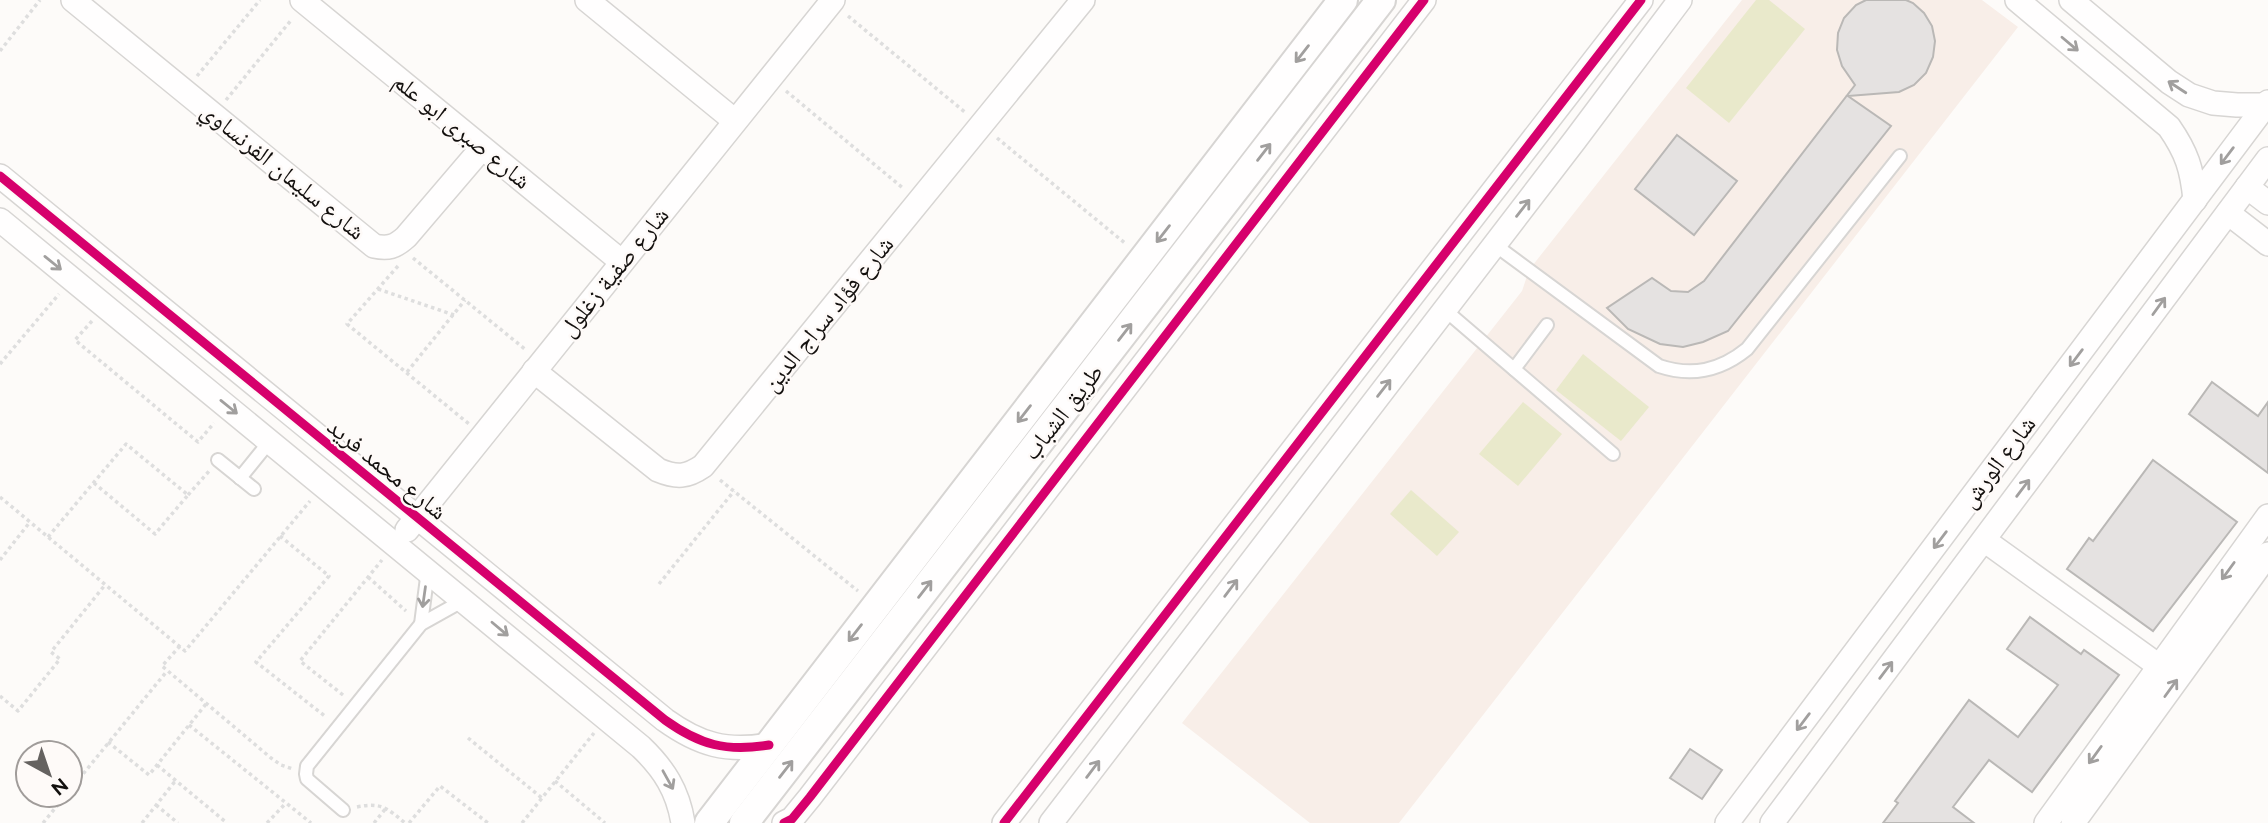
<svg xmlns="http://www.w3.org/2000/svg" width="2268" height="823" viewBox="0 0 2268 823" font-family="Raleway,'Noto Naskh Arabic',sans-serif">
<rect width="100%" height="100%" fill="#fdfbf9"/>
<polygon fill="#f8eee8" points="1742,0 1982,0 2018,27 1399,823 1310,823 1182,723 1522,291 1529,270"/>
<g fill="#e9e9cb">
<polygon points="1756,0 1769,0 1805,29 1729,123 1686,88"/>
<polygon points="1583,354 1649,407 1621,441 1556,390"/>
<polygon points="1523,402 1562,434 1518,486 1479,454"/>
<polygon points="1411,490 1459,532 1437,556 1390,514"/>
</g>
<g fill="#e5e2e1" stroke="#bab8b6" stroke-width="2">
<polygon points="1866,0 1906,0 1913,3 1924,13 1932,26 1935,41 1933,57 1926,73 1914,85 1899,92 1848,96 1891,126 1728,331 1703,342 1683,347 1660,344 1628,329 1607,308 1652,278 1671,291 1688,292 1704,281 1855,85 1842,66 1837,50 1838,33 1844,18 1856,5"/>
<polygon points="1677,135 1737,181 1694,235 1635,189"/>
<polygon points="2212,382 2258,416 2268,402 2268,473 2189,414"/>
<polygon points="2153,460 2237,522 2153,631 2067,569 2089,538 2093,541"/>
<polygon points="2030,617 2081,654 2084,650 2119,675 2032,792 1989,760 1953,807 1974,823 1883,823 1898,803 1895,801 1969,700 2018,737 2058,685 2007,649"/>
<polygon points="1690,749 1722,770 1702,799 1670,778"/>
</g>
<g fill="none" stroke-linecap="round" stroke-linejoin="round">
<defs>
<g id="service">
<path d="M1495 245 1659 366C1692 377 1720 371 1747 349L1900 156"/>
<polyline points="1445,310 1613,454"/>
<polyline points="1514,369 1547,325"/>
<polyline points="218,460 254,489"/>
<polyline points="240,478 270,441"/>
<polyline points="421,624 428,570"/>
<polyline points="343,810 307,779 306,774 307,766 421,624 464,600"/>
</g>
<g id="minor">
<path d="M73 0 374 246C388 249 395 247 406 237L482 148"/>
<polyline points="302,0 622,262"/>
<polyline points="587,0 735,121"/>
<path d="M2017 0 2169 127C2187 153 2192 169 2195 200"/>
<polyline points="2071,0 2169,82 2189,95 2213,103 2237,105 2266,105"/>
<path d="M0 176 665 720C700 745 726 752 769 745"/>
<polyline points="2247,187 2268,203"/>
<polyline points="2228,213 2268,244"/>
<path d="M0 220 641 747C664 769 678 791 683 823"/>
<path d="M534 371 658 470C677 478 687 477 703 466L1083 0"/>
<polyline points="407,530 833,0"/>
<polyline points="1984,540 2159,666"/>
<polyline points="784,823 792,819 810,797 1424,0"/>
<polyline points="1004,823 1641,0"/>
<polyline points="1051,823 1575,140 1680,0"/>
<polyline points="1727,823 2268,102"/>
<polyline points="1772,823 2268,159"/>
<polyline points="2046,823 2268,516"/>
<polyline points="2073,823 2268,554"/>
</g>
<g id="tertiary">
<polyline points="709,823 1343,0"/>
<polyline points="744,823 1381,0"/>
</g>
</defs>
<use href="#service" stroke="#d7d5d3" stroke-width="16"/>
<use href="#minor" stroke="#d7d5d3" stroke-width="26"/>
<use href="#tertiary" stroke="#d7d5d3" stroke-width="32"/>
<g stroke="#dedede" stroke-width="3.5" stroke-dasharray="3.5 3.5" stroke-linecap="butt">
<polyline points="848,16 966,113"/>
<polyline points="0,51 40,0"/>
<polyline points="197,76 260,0"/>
<polyline points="786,91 904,189"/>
<polyline points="226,100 292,19"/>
<polyline points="997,138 1126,244"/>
<polyline points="413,258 526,350"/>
<polyline points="398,266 347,324 469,424"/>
<polyline points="378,289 454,315"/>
<polyline points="92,321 75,340 198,442 214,423"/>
<polyline points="0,364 59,294"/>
<polyline points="407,372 465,300"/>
<polyline points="720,480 858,591"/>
<polyline points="188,495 210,470"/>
<polyline points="0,497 185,651 310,501"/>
<polyline points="280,536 329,576 256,662 326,717"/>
<polyline points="48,537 126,444 188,495 155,534 94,483"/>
<polyline points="0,560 30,522"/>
<polyline points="368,577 406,611"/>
<polyline points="659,584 734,491"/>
<polyline points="180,646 162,666 271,758 281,765 293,769"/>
<polyline points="343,695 300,661 382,560"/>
<polyline points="0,696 18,711 60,659 51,652 105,585"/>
<polyline points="189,725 311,823"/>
<polyline points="468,738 542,798"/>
<polyline points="108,742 149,775 206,704"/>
<polyline points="157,765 227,823"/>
<polyline points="555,781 605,823"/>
<polyline points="70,790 167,671"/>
<polyline points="156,805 178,823"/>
<path d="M357 807C381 802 387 808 405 823"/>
<polyline points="43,823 66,795"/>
<polyline points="142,823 176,780"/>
<polyline points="267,823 286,803"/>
<polyline points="374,823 386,808"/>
<polyline points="409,823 440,786 488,823"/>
<polyline points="522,823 594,733"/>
</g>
<use href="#service" stroke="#fffefe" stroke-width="12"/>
<use href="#minor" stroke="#fffefe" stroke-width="23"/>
<use href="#tertiary" stroke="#fffefe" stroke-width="28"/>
<defs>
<g id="cycleway">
<path d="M0 176 665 720C700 745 726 752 769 745"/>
<polyline points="784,823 792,819 810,797 1424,0"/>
<polyline points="1004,823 1641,0"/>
</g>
</defs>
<use href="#cycleway" stroke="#fefaf8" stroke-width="13"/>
<use href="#cycleway" stroke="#d6006c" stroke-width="9"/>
</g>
<defs><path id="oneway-shaft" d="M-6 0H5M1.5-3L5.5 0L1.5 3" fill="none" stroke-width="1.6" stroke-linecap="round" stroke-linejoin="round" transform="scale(1.75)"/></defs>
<g stroke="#a19f9e">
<use href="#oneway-shaft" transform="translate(2070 44) rotate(40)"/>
<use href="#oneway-shaft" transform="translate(1302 54) rotate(128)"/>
<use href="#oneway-shaft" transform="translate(2177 87) rotate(-147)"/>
<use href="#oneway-shaft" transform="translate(1264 152) rotate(-52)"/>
<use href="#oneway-shaft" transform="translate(2227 156) rotate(127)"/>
<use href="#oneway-shaft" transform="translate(1523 208) rotate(-52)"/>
<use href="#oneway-shaft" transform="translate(1163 234) rotate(128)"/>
<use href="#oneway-shaft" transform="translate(53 263) rotate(39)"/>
<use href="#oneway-shaft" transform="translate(2159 306) rotate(-54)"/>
<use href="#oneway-shaft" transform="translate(1125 332) rotate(-52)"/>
<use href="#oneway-shaft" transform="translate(2076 358) rotate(127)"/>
<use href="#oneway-shaft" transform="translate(1384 388) rotate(-52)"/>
<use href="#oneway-shaft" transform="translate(229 407) rotate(39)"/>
<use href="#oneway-shaft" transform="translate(1024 414) rotate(128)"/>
<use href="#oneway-shaft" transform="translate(2023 488) rotate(-53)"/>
<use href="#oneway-shaft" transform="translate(1940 540) rotate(127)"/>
<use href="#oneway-shaft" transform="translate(2228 571) rotate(126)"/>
<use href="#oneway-shaft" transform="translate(1231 588) rotate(-53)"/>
<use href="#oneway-shaft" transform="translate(925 589) rotate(-52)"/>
<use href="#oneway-shaft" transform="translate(424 597) rotate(98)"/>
<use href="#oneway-shaft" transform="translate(500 629) rotate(40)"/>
<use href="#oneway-shaft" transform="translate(855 633) rotate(128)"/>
<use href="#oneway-shaft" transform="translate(1886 670) rotate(-53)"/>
<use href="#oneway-shaft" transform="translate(2171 688) rotate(-54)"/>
<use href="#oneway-shaft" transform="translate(1803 722) rotate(127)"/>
<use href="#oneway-shaft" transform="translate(2095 755) rotate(126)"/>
<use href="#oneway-shaft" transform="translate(786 769) rotate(-52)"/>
<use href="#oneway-shaft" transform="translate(1093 769) rotate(-53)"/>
<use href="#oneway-shaft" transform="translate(668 780) rotate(61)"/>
</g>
<g text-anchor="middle" stroke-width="5" stroke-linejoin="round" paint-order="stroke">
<g font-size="24" fill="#13100e" stroke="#fefaf8">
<text transform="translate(462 131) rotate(39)" y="8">شارع صبرى ابو علم</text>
<text transform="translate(283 171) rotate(39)" y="8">شارع سليمان الفرنساوي</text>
<text transform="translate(614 272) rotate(-51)" y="8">شارع صفية زغلول</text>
<text transform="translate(828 314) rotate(-51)" y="8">شارع فؤاد سراج الدين</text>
<text transform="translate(1063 412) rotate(-52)" y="8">طريق الشباب</text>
<text transform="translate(1998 462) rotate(-53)" y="8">شارع الورش</text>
<text transform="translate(387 469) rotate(39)" y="8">شارع محمد فريد</text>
</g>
</g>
<g transform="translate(49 774) rotate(140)"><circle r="33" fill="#fefaf8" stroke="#a09c9a" stroke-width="2"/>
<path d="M0-5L12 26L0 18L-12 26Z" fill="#656260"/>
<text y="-10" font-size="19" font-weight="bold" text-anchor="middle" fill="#13100e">N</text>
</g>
</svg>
